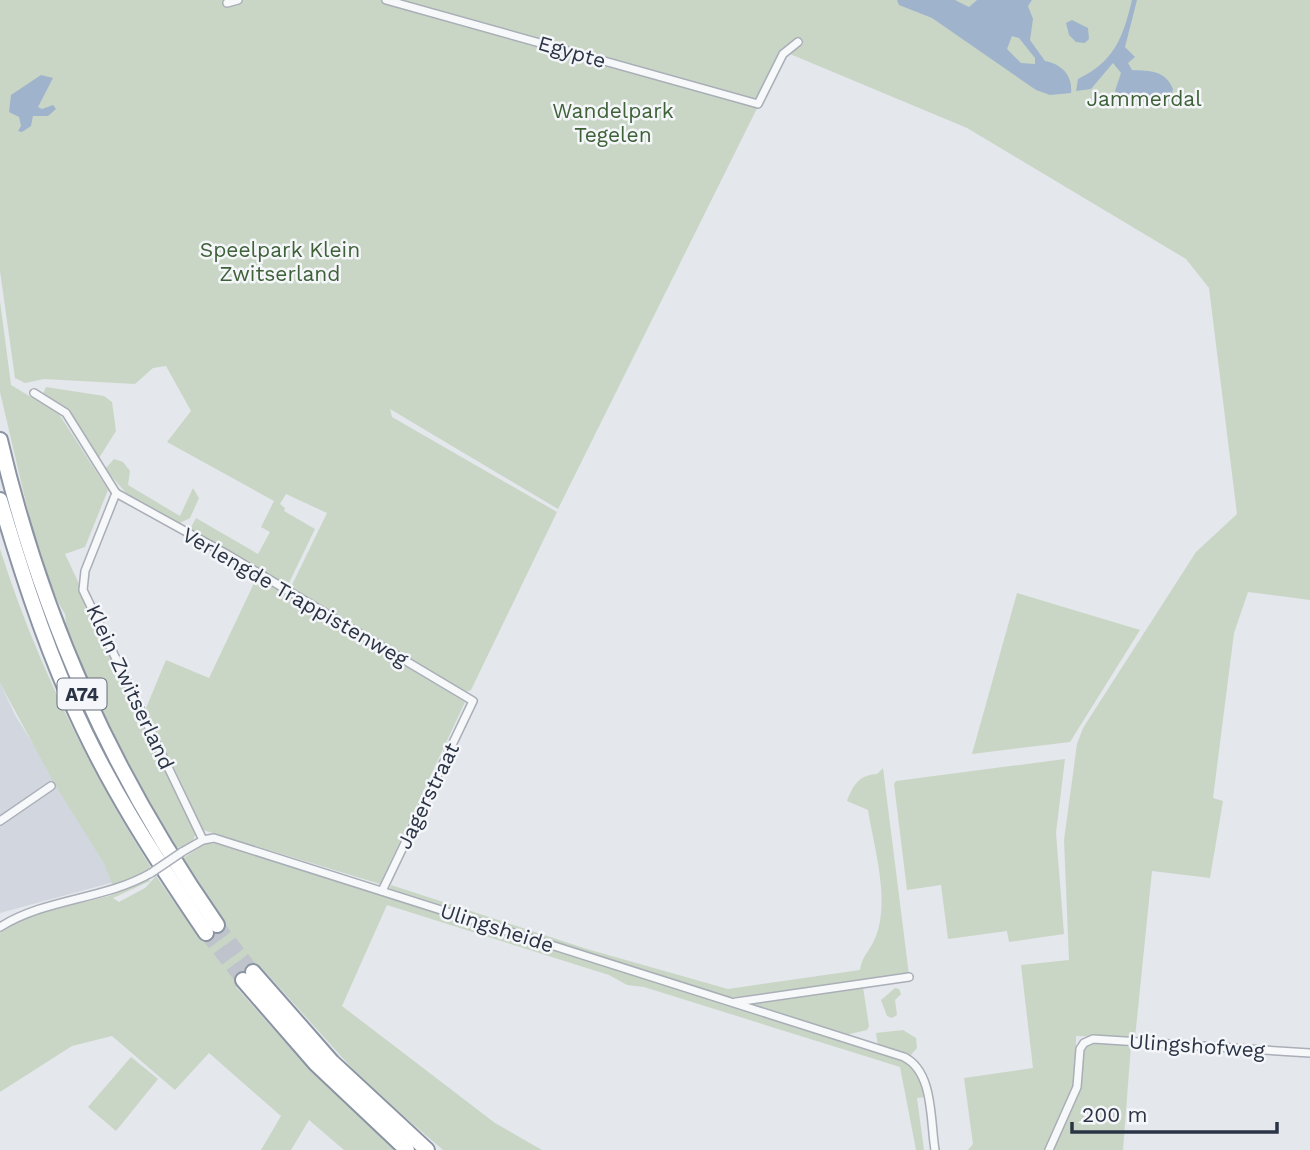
<svg xmlns="http://www.w3.org/2000/svg" width="1310" height="1150" viewBox="0 0 1310 1150" font-family="'Work Sans',sans-serif">
<rect width="100%" height="100%" fill="#e4e7ec"/>
<polygon fill="#d2d6de" points="0,683 15,715 118,881 0,913"/>
<g fill="#c9d6c5">
<polygon points="0,0 1310,0 1310,600 1248,592 1234,633 1213,798 1223,801 1210,878 1152,871 1135,1038 1076,1036 1076,1081 1046,1150 968,1150 973,1144 964,1078 1033,1068 1021,965 1069,960 1064,840 1077,744 1083,728 1196,552 1237,514 1209,288 1186,259 967,128 790,54 783,56 558,509 390,409 392,417 557,512 471,690 466,692 290,589 327,513 286,494 280,504 285,508 284,511 315,529 287,587 189,531 196,518 258,554 270,532 261,527 274,501 167,442 191,411 166,366 153,368 135,384 44,379 25,383 15,378 0,271"/>
<polygon points="0,301 11,385 59,414 108,490 85,547 65,554 196,832 193,841 180,849 178,847 176,849 113,737 67,632 65,614 55,597 34,537 0,392"/>
<path d="M46 387 104 396 112 402 116 431 99 458C84 430 69 410 43 394Z"/>
<polygon points="114,459 123,462 130,471 128,485 180,516 193,488 199,498 190,518 176,525 128,495 105,469"/>
<path d="M0 549C35 660 88 767 150 866L149 870 113 887 104 863 54 783 0 683Z"/>
<polygon points="257,577 465,702 380,884 203,830 146,708 166,660 209,678"/>
<polygon points="1017,593 1140,630 1070,742 972,754"/>
<polygon points="1065,759 1056,833 1064,934 1009,942 1007,931 948,939 941,885 907,890 894,784 896,781"/>
<path d="M883 768 909 975 727 998 389 891 391 885 587 949 728 989 860 970C862 955 871 950 876 936 890 898 874 848 868 810L847 801C853 785 859 775 877 774Z"/>
<path d="M217 843 903 1060C920 1069 921 1079 924 1097L917 1098 924 1150H916L900 1067 644 987 627 985 609 975 387 905 342 1006 495 1123 542 1150H443L365 1083 261 967 236 987 309 1069 396 1150H344L309 1120 291 1150H261L281 1116 209 1053 175 1090 112 1036 72 1046 0 1092V931L31 915 109 896 148 878 150 881 113 898 119 902 145 888 156 876 199 938 223 919 182 859 205 844Z"/>
<polygon points="863,987 869,1026 867,1030 845,1035 749,1004 750,1000"/>
<polygon points="895,988 899,989 901,994 895,1000 897,1015 892,1018 887,1016 881,1000"/>
<polygon points="903,1030 916,1038 917,1048 910,1056 878,1046 876,1033"/>
<polygon points="1093,1042 1131,1045 1123,1150 1053,1150 1079,1090 1083,1049"/>
<polygon points="131,1057 158,1079 116,1131 88,1107"/>
</g>
<g fill="#9fb4cc" fill-rule="evenodd">
<path d="M897 0H955L969 7 977 0H1032L1028 6 1033 19 1030 40 1045 61C1061 64 1073 75 1071 93L1050 95 1036 90 932 18 899 5ZM1012 36 1019 38 1035 58V64L1021 63 1007 49Z"/>
<path d="M1132 0H1137L1125 47 1135 57 1128 63 1132 70C1151 71 1165 70 1173 89L1170 100 1161 106 1118 96 1115 91 1121 73 1113 63 1091 89 1076 91 1078 79C1115 61 1123 37 1132 0Z"/>
<polygon points="1072,20 1088,28 1089,39 1085,43 1076,42 1069,35 1066,23"/>
<polygon points="41,75 53,78 38,107 42,109 53,105 56,109 48,116 33,116 31,126 22,132 18,131 21,126 19,117 9,112 11,95"/>
</g>
<g fill="none" stroke-linecap="round" stroke-linejoin="round">
<g stroke="#bfc3cb" stroke-width="14" stroke-dasharray="14 7" stroke-linecap="butt">
<polyline points="217,925 253,972"/>
<polyline points="206,933 243,980"/>
</g>
<defs>
<g id="minor">
<polyline points="386,0 758,104 783,54 798,42"/>
<polyline points="227,3 238,0"/>
<polyline points="34,393 66,413 116,493 230,556 473,701 382,891"/>
<polyline points="116,493 85,571 83,590 203,840"/>
<polyline points="0,821 51,786"/>
<path d="M182 852 203 840 214 838 904 1057C934 1072 930 1120 935 1150"/>
<path d="M0 927C46 898 104 900 151 873"/>
<polyline points="736,1002 909,977"/>
<polyline points="1049,1150 1077,1087 1080,1049 1084,1043 1093,1039 1310,1053"/>
</g>
<g id="motorway">
<path d="M0 440C42 619 112 774 217 925"/>
<path d="M0 500C20 567 41 633 69 697 105 781 155 858 206 933"/>
<polyline points="253,972 332,1062 427,1150"/>
<polyline points="243,980 316,1064 407,1150"/>
</g>
</defs>
<use href="#minor" stroke="#a9aeb7" stroke-width="10"/>
<use href="#motorway" stroke="#8b94a3" stroke-width="18"/>
<use href="#minor" stroke="#f7f8fa" stroke-width="7"/>
<use href="#motorway" stroke="#fff" stroke-width="14"/>
<defs>
<polyline id="minor-bridge" points="151,873 182,852"/>
</defs>
<use href="#minor-bridge" stroke="#a9aeb7" stroke-width="10" stroke-linecap="butt"/>
<use href="#minor-bridge" stroke="#f7f8fa" stroke-width="7"/>
</g>
<g text-anchor="middle" stroke-width="5" stroke-linejoin="round" paint-order="stroke">
<rect fill="#f4f6f9" stroke="#676e7b" stroke-width="2" x="57.5" y="678.5" width="49" height="31" rx="5"/>
<g font-size="19" font-weight="bold" fill="#2b3445">
<text x="82" y="701">A74</text>
</g>
<g font-size="21" fill="#2b3445" stroke="#f4f6f9">
<text transform="translate(572 52) rotate(16)" y="7">Egypte</text>
<text transform="translate(295 597) rotate(30)" y="7">Verlengde Trappistenweg</text>
<text transform="translate(130 687) rotate(65)" y="7">Klein Zwitserland</text>
<text transform="translate(428 796) rotate(-64)" y="7">Jagerstraat</text>
<text transform="translate(497 928) rotate(18)" y="7">Ulingsheide</text>
<text transform="translate(1197 1046) rotate(4)" y="7">Ulingshofweg</text>
</g>
<g font-size="21" fill="#3f6138" stroke="#f4f6f9">
<text x="1144" y="106">Jammerdal</text>
<text x="613" y="118">Wandelpark<tspan x="613" dy="24">Tegelen</tspan></text>
<text x="280" y="257">Speelpark Klein<tspan x="280" dy="24">Zwitserland</tspan></text>
</g>
</g>
<path d="M1072 1122v10h205v-10" fill="none" stroke="#2b3445" stroke-width="3.5"/>
<text x="1082" y="1122" font-size="21" fill="#2b3445" stroke="#f4f6f9" stroke-width="5" paint-order="stroke">200 m</text>
</svg>
